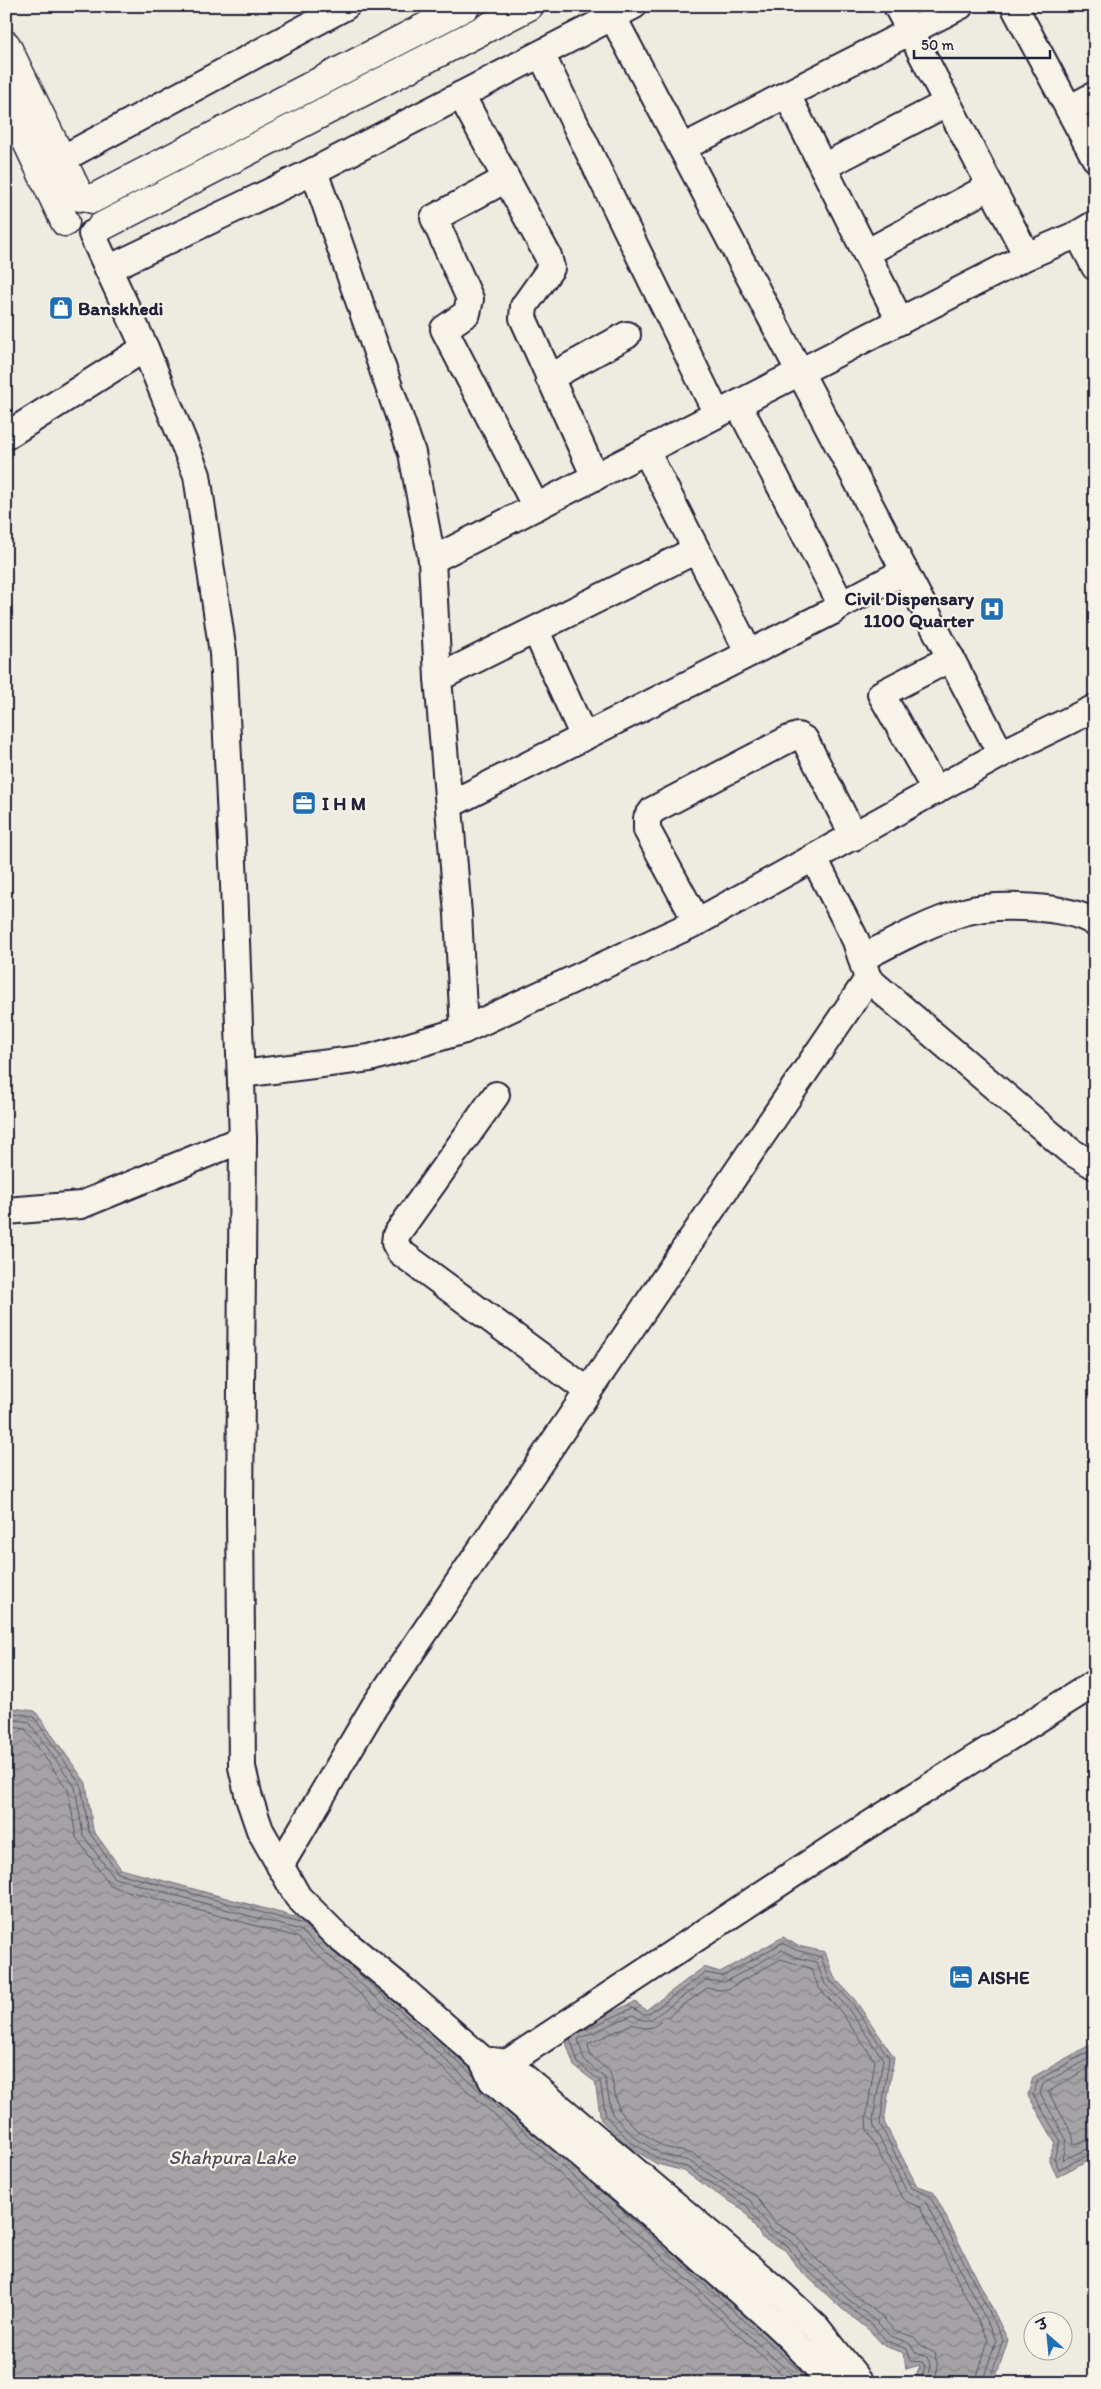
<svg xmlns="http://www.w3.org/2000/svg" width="1101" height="2389" viewBox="0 0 1101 2389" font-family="Itim,'Playpen Sans Deva',sans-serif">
<defs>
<pattern id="water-waves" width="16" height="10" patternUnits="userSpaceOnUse" patternTransform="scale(1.25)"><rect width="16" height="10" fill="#a6a3a6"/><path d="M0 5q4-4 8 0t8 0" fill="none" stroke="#878488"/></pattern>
</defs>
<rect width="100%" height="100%" fill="#eeebe1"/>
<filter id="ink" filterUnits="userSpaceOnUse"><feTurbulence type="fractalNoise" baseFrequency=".02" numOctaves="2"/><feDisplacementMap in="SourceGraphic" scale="10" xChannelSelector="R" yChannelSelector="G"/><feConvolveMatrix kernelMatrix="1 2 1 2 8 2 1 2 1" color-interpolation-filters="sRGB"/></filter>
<g filter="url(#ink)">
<g fill="url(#water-waves)" stroke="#716f7b">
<polygon points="6,1707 35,1711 86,1783 93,1830 121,1869 306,1920 806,2370 815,2383 6,2383"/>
<polygon points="783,1937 798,1946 825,1952 834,1977 855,2000 894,2057 884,2122 917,2186 933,2191 1008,2340 995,2380 992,2383 914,2383 920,2365 906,2369 904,2353 884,2346 869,2330 841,2308 797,2267 785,2250 762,2238 744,2210 711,2190 684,2171 657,2164 628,2146 601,2120 595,2082 574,2066 563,2033 635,2002 646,2010 704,1967 720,1972"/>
<polygon points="1095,2042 1095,2156 1057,2177 1049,2158 1055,2142 1028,2095 1033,2077"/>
</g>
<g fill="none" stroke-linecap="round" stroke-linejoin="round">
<g stroke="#575666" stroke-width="1">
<polyline points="6,1712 33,1716 81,1785 89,1832 118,1873 303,1924 320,1939"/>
<polyline points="6,1718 29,1722 75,1787 83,1835 114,1878 300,1930 415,2032 801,2383"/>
<polyline points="6,1726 25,1729 68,1790 76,1837 109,1884 117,1888 297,1937 792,2383"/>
<polyline points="341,1958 475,2077"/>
<polyline points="582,2031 633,2008 643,2014 648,2014 705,1973 723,1976 782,1943 796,1950 821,1957 830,1980 852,2003 889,2058 880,2124 912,2188 930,2196 1003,2339 989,2383"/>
<polyline points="570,2038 578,2063 600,2081 606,2117 631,2142 659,2159 686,2167 747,2206 766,2234 788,2246 801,2264 845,2304 873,2326 887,2341 907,2349 911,2361 923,2362 925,2367 920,2383"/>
<polyline points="1095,2048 1038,2080 1033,2094 1060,2140 1054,2158 1059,2169 1095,2152"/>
<polyline points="1095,2055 1043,2084 1040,2093 1066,2139 1062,2160 1095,2146"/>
<polyline points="1095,2064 1048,2092 1072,2133 1074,2144 1095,2138"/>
<polyline points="595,2186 802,2373 809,2383"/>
<polyline points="926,2383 931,2367 927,2357 916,2353 910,2343 890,2336 877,2322 849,2300 805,2259 792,2241 770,2229 751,2201 689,2161 661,2154 634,2137 612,2114 605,2078 584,2060 578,2039 633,2015 642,2020 650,2020 706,1980 725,1982 782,1950 795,1957 816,1962 825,1984 847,2007 883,2059 873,2120 874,2127 907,2192 925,2201 996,2340 982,2383"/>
<polyline points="934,2383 938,2366 934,2353 922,2346 914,2337 894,2330 881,2316 854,2294 811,2254 797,2236 775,2223 756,2196 693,2154 664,2147 639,2131 619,2111 610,2072 590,2055 588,2044 632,2024 644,2028 653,2027 707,1988 719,1990 728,1989 781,1959 810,1968 819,1988 841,2012 875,2061 866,2119 867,2130 901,2196 907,2202 920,2207 988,2340 975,2383"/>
</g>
<defs>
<g id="minor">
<polyline points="607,6 1001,754"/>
<polyline points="897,6 1027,256"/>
<polyline points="1014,6 1095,158"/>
<polyline points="541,54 717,414"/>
<polyline points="461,95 548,256 551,268 524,306 523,318 595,477"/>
<polyline points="787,95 900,321"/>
<polyline points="1069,109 1095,95"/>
<polyline points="682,148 960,6"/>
<polyline points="62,159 346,6"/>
<polyline points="823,167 947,103"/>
<polyline points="314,171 412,453 432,560 438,678 458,914 464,1030"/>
<polyline points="506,179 434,218 470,299 467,313 444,329 536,507"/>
<path d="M92 234 145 348 197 475 223 653 234 884 243 1139 240 1511 242 1767 249 1798 260 1830 298 1897 337 1936 407 1993 482 2059 492 2080C565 2142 639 2203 711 2267 753 2304 796 2338 830 2383"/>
<polyline points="1078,234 1095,267"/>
<polyline points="866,253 991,186"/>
<polyline points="108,269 314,171 633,6"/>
<polyline points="549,378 627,335"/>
<polyline points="6,436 145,348"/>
<polyline points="646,451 749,653"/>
<polyline points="432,560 1027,256 1078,234 1095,224"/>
<polyline points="839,606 905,571"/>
<polyline points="536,631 584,737"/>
<polyline points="438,678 696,550"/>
<polyline points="936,791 881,694 951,658"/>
<polyline points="449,805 833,611 839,606 837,596 738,404"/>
<polyline points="697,922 647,830 647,818 653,810 789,739 798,736 805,740 854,837"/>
<path d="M862 958C895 941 928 923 964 912 994 903 1068 905 1095 923"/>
<polyline points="868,979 1070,1151 1095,1166"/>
<polyline points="241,1074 370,1058 464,1030 697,922 1001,754 1095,708"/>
<polyline points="496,1095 396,1235 395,1243 400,1252 588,1391"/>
<polyline points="6,1211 81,1205 243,1139"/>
<polyline points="280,1866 374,1707 868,979 856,941 814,858"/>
<polyline points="492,2061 507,2063 782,2295 817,2328 861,2383"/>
<polyline points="492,2080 507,2063 834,1847 1095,1683"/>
</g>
<g id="major">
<polyline points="6,45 80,197"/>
<polyline points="6,98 65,222"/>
<polyline points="92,199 466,6"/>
<polyline points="101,227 529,6"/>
</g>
</defs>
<use href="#minor" stroke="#22223b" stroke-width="30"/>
<use href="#major" stroke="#22223b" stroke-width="31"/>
<use href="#minor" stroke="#f7f3e8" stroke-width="26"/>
<use href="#major" stroke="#f7f3e8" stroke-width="28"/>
</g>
</g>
<defs>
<symbol id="shop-square" viewBox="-11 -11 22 22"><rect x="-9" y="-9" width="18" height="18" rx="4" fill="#1f6fb2" stroke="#f7f3e8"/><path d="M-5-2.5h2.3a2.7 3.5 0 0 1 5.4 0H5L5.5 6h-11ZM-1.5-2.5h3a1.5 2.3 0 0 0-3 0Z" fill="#fff"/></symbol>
<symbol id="hospital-square" viewBox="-11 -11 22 22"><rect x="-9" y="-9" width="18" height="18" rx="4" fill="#1f6fb2" stroke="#f7f3e8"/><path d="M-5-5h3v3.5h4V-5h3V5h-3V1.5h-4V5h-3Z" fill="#fff"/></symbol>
<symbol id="office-square" viewBox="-11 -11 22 22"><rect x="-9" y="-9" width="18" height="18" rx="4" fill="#1f6fb2" stroke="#f7f3e8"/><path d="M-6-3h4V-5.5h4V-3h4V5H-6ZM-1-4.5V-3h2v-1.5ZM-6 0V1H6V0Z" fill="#fff"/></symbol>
<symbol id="hotel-square" viewBox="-11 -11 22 22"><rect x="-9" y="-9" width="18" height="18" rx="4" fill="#1f6fb2" stroke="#f7f3e8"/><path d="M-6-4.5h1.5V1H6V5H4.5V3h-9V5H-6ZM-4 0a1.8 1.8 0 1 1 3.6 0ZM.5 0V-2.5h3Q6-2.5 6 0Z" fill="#fff"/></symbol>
</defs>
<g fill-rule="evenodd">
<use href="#shop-square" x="47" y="294" width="28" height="28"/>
<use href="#hospital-square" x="978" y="595" width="28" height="28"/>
<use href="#office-square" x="290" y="789" width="28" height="28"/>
<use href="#hotel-square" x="947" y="1963" width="28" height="28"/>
</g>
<g text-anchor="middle" stroke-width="4.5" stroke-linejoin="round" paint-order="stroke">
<g font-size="19" font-weight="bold" fill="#22223b" stroke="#f7f3e8" text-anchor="start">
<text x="78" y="315">Banskhedi</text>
<text x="974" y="605" text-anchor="end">Civil Dispensary<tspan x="974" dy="22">1100 Quarter</tspan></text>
<text x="322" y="810">I H M</text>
<text x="978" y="1984">AISHE</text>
</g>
<g font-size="20" font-style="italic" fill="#504f60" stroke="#f7f3e8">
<text x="232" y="2164">Shahpura Lake</text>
</g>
</g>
<rect width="1101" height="2389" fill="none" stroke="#f7f3e8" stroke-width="25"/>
<rect x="12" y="12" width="1076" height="2364" fill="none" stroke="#22223b" stroke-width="2" filter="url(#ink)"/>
<g transform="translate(1048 2336) rotate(333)"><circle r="24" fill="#f7f3e8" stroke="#a29fa3"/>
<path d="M0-4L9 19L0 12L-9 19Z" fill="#1f6fb2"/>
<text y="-8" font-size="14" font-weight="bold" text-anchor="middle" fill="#22223b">उ</text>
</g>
<path d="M914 50v8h136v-8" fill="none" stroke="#22223b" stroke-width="2.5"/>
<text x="921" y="50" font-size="15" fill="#22223b" stroke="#f7f3e8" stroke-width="4" paint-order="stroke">50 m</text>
</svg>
